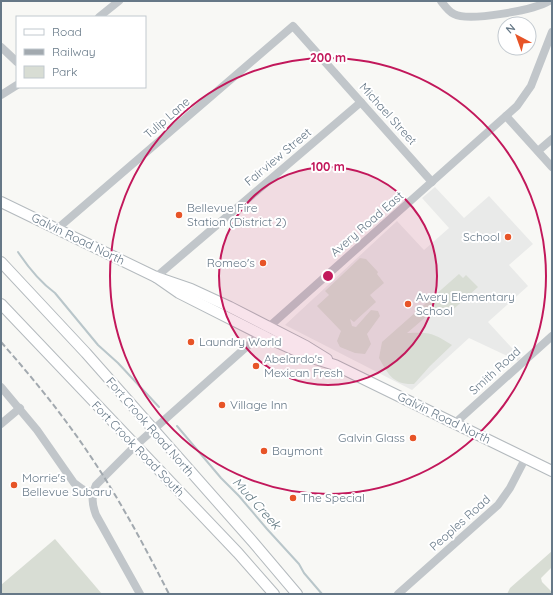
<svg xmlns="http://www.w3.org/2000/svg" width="553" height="595" viewBox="0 0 553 595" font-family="Quicksand,sans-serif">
<rect width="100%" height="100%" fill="#f8f8f5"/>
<polygon fill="#e9eae9" points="435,187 464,218 489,196 533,244 509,265 528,286 488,322 521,358 518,361 469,338 412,390 285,325 397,221 424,250 449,228 422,198"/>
<g fill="#d8ddd4">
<polygon points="360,258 366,259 378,272 377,274 384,283 370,295 376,302 354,322 350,319 352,326 356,327 371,310 378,311 380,316 367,334 371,344 365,354 355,353 340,347 337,341 341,331 317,306 329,295 325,291"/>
<path d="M459 274 463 278 466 275 478 287 447 315 421 309 427 316 407 333C430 332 433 333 452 345L430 366 414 384C393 385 388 374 379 358L382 342Z"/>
<polygon points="55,539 102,594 1,594 1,585"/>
<polygon points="552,551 552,567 541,578 542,582 552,592 552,594 507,594 510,588"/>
</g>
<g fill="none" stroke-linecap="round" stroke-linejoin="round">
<g stroke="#b9c6ca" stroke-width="2">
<path d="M18 252C28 267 40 282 55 293L98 345 118 363 159 407"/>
<polyline points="177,426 221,478 239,496 267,529 299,564 304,573 322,594"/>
</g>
<defs>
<g id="major">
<polyline points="1,202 156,277 191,289 230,307 306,346 327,359"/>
<polyline points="1,262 86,353 253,542 297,594"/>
<polyline points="156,277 179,293 268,338 312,358 335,365 552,471"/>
<polyline points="1,304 238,553 274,594"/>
</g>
</defs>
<use href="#major" stroke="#b4babe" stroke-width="12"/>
<g stroke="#c1c6ca" stroke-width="8">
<path d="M441 1C444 5 449 12 454 14 469 22 534 10 549 1"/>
<polyline points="99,17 119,1"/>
<polyline points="1,47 17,62"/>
<polyline points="1,95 17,85"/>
<polyline points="506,116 552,167"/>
<polyline points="538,151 552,139"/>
<polyline points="57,229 293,26 432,182"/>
<polyline points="156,277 361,102"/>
<polyline points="1,387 37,430 74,483 82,489 92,493"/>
<polyline points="1,424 20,408"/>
<polyline points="454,424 552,336"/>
<path d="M140 594 96 515C92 504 91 496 96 485L135 446 517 106 531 86 552 32"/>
<polyline points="398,594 498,505 510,488 525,459"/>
</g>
<use href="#major" stroke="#fff" stroke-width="10"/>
<path stroke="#a2a9af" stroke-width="2" stroke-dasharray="6 3" stroke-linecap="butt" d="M1 342C39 385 74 429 104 477 128 515 149 555 169 594"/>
</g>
<circle cx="328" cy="276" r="109" fill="#c2185b" fill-opacity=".12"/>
<g fill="none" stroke="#c2185b" stroke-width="2">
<circle cx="328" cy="276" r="109"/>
<circle cx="328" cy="276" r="218"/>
</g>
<g fill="#e75427" stroke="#fff" stroke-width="1.5">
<circle cx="179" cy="215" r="4"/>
<circle cx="508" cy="237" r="4"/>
<circle cx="263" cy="263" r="4"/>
<circle cx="408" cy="304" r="4"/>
<circle cx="191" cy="342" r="4"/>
<circle cx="256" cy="366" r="4"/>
<circle cx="222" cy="405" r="4"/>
<circle cx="413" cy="438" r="4"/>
<circle cx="264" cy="451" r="4"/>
<circle cx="14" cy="485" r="4"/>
<circle cx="293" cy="498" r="4"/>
</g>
<g text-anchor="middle" stroke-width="4" stroke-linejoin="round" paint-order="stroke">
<g font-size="12" fill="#667887" stroke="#fff">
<text transform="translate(388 114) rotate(48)" y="4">Michael Street</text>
<text transform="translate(167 118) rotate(-41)" y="4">Tulip Lane</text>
<text transform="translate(278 157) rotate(-40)" y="4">Fairview Street</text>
<text transform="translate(367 224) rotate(-41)" y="4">Avery Road East</text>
<text transform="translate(78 239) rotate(26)" y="4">Galvin Road North</text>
<text transform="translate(495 371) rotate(-42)" y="4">Smith Road</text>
<text transform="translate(444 418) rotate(26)" y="4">Galvin Road North</text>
<text transform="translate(150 427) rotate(49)" y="4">Fort Crook Road North</text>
<text transform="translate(138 449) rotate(46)" y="4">Fort Crook Road South</text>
<text transform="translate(460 523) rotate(-42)" y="4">Peoples Road</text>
</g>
<g font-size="12" fill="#667887" stroke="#fff" text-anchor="start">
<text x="187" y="212">Bellevue Fire<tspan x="187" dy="14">Station (District 2)</tspan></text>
<text x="500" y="241" text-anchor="end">School</text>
<text x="255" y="267" text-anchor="end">Romeo's</text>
<text x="416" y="301">Avery Elementary<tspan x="416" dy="14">School</tspan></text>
<text x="199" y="346">Laundry World</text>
<text x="264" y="363">Abelardo's<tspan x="264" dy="14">Mexican Fresh</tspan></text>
<text x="230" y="409">Village Inn</text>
<text x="405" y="442" text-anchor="end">Galvin Glass</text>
<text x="272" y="455">Baymont</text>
<text x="22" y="482">Morrie's<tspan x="22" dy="14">Bellevue Subaru</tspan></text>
<text x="301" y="502">The Special</text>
</g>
<g font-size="13" font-style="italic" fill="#637a83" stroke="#fff">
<text transform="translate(257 503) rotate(48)" y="5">Mud Creek</text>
</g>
</g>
<circle cx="328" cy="276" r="6" fill="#c2185b" stroke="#fff" stroke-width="2"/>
<g font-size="12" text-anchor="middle" font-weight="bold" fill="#c2185b" stroke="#fff" stroke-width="4" stroke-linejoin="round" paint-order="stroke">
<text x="328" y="62">200 m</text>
<text x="328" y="171">100 m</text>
</g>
<rect width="553" height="595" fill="none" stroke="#667887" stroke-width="4"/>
<rect x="16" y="16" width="130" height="72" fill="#ffffff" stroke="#c2c9cf"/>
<rect x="24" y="29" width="20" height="6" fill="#ffffff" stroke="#c2c9cf"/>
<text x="52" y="36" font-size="12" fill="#667887">Road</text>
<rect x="24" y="49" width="20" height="6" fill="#a2a9af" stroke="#c2c9cf"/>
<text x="52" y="56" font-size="12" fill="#667887">Railway</text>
<rect x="24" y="66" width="20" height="12" fill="#d8ddd4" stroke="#c2c9cf"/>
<text x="52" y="76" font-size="12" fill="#667887">Park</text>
<g transform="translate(517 36) rotate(319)"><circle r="19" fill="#ffffff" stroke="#c2c9cf"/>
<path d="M0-3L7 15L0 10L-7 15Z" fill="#e75427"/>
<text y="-6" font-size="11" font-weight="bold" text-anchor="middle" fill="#667887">N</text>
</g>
</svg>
